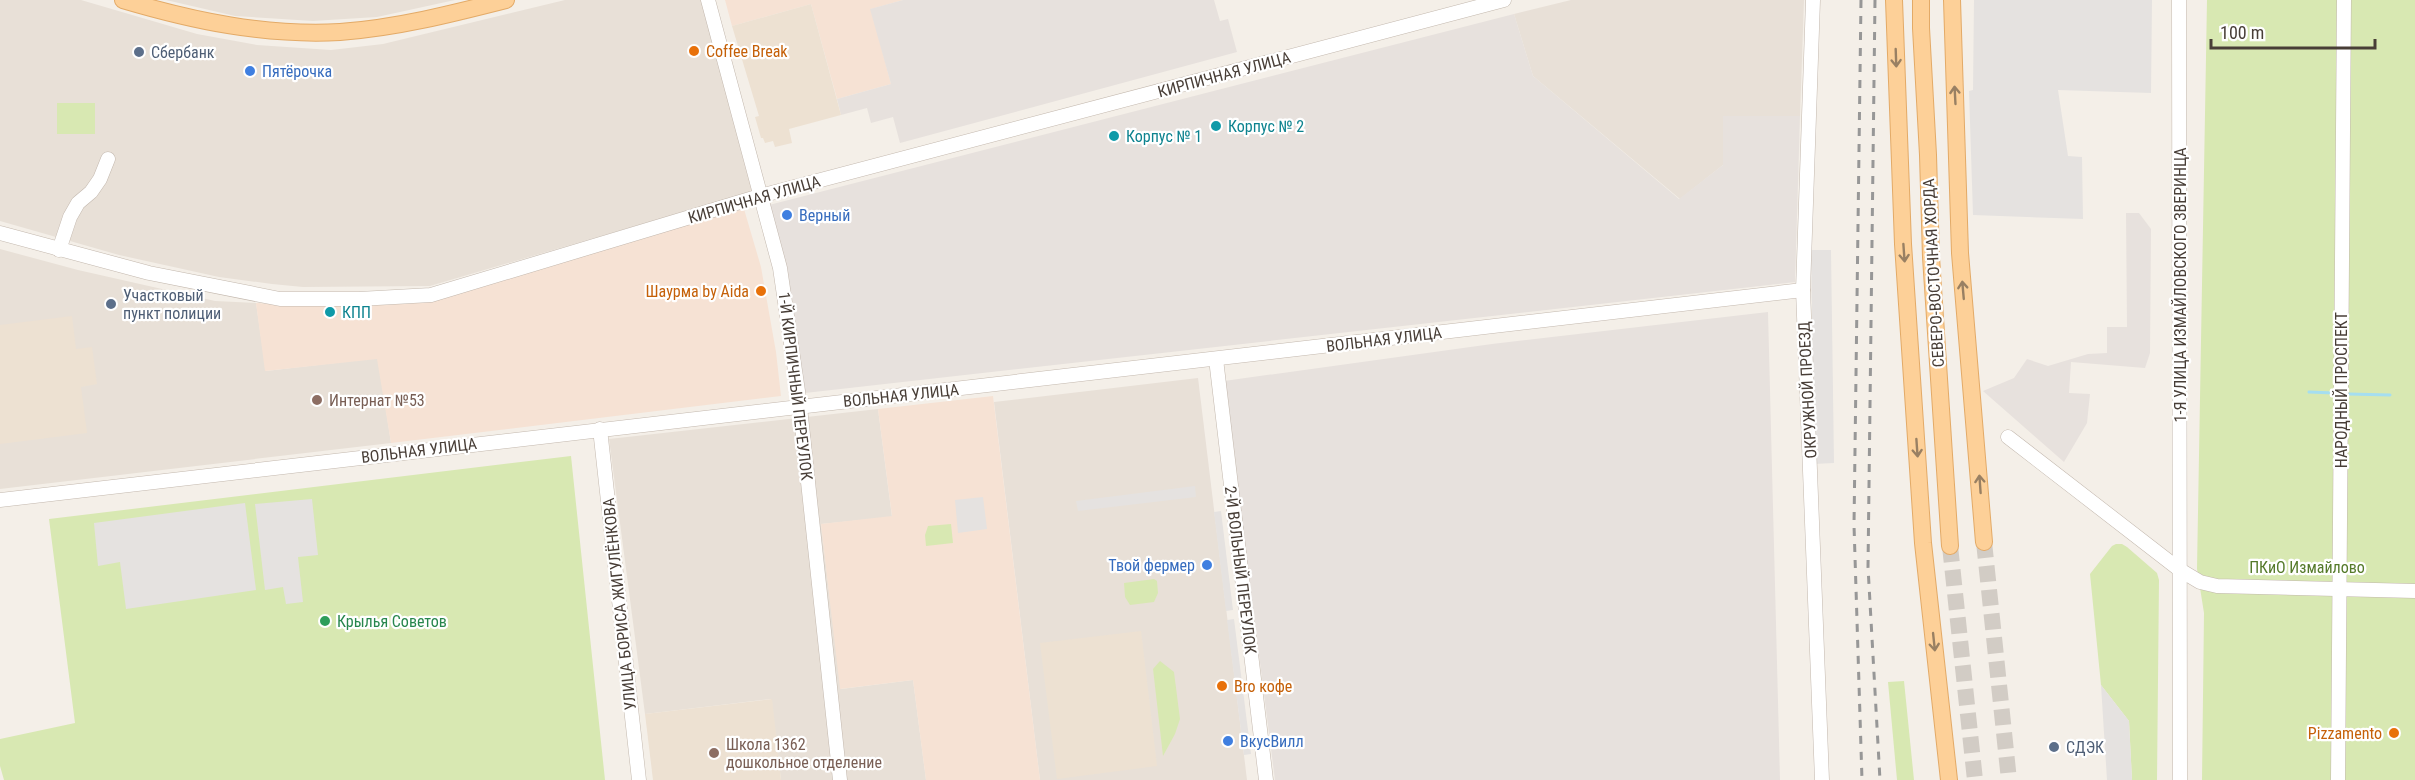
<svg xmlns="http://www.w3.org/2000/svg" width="2415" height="780" viewBox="0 0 2415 780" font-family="'Roboto Condensed',sans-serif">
<rect width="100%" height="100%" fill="#f4efe8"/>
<g fill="#e8e0d7">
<polygon points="0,0 81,0 197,34 257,45 331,50 383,44 565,0 701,0 752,189 748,193 430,286 303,287 272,284 219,277 119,255 0,221"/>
<polygon points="166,0 455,0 377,17 313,21 235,16"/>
<polygon points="1571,0 1804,0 1800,116 1723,116 1723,165 1680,199 1533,76 1514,14"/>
<polygon points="0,249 78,270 215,301 256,303 266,371 378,358 391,443 0,489"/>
<polygon points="1198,378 1247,780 1040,780 994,402"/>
<polygon points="878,409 892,517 821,524 841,689 913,680 926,780 781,780 771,699 645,714 609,439"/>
</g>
<g fill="#f6e2d4">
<polygon points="725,0 903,0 871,9 891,84 837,99 811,4 732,26"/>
<polygon points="744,209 761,267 776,352 781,396 391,443 377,359 265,371 256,303 313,306 432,296"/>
<polygon points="993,396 1040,780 926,780 913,680 840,689 821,524 892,516 878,409"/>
</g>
<g fill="#e7e1dd">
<polygon points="903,0 1214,0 1220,21 1228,19 1237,52 900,143 893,117 871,123 867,108 841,115 837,99 891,84 870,9"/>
<polygon points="1514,14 1533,76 1679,199 1723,165 1723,116 1800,116 1795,282 805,393 792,298 769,205"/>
<polygon points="2126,213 2139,213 2151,229 2150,353 2145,368 2071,362 2069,393 2090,394 2087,423 2064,462 1983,391 2014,378 2027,359 2048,366 2088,354 2107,353 2107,327 2127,327"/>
<polygon points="1768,312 1780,780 1275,780 1224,381 1492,344"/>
</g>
<g fill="#ede1d2">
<polygon points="811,4 841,115 789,129 792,143 775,147 773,141 765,143 763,138 761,138 755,117 759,116 732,26"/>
<polygon points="72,316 76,349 92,347 97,384 81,387 87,433 0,444 0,325"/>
<polygon points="1141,631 1157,766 1057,779 1040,643"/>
<polygon points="772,699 781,780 653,780 645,714"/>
</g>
<g fill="#d8e8b2">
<polygon points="2207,0 2415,0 2415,780 2202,780 2204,613 2197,569"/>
<rect x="57" y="103" width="38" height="31"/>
<polygon points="571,456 605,780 4,780 0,766 0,739 75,723 49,519"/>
<polygon points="951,524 953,543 926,546 925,535 928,526"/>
<polygon points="2116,544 2122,544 2127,547 2157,573 2159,580 2157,780 2132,780 2129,721 2101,685 2090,574 2112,546"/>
<polygon points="1154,579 1157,581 1158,593 1154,602 1130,605 1125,597 1124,583"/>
<polygon points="1160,661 1174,672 1180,719 1175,734 1163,756 1153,669"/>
<polygon points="1904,681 1914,780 1897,780 1888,682"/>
</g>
<g fill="#e5e2e0">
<polygon points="1974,0 2152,0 2151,93 2058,90 2068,156 2082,157 2083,219 1973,215 1969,91 1973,90"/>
<polygon points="1811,250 1831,250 1834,463 1814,464"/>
<polygon points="1195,486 1196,497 1078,511 1076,501"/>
<polygon points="983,497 987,529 958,533 955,500"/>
<polygon points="312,499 318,555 298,557 303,602 286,604 283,587 265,590 255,504"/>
<polygon points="245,503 256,590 126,609 120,562 98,566 94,523"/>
<polygon points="1221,511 1233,610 1226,611 1214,512"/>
<polygon points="1234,619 1251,754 1244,755 1227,620"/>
<polygon points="2101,685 2129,721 2132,780 2107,780"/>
</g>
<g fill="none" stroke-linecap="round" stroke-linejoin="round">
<g stroke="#a5def0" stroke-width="3">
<polyline points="2309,392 2334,393"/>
<polyline points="2348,394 2390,395"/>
</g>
<g stroke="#d2ccc5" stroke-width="16" stroke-dasharray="16 8" stroke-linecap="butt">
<polyline points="1984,542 2009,780"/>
<polyline points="1950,546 1975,780"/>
</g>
<defs>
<g id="minor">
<polyline points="708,0 780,268 799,398 840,780"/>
<polyline points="1813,0 1803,290 1822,780"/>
<polyline points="2179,0 2180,780"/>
<polyline points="0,233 149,273 280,299 359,299 431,295 760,196 1504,0"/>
<polyline points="59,250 70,217 78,203 91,192 100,179 108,159"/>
<polyline points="1216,359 1266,780"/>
<polyline points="600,429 639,780"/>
<polyline points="2008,437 2180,570 2200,582 2217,586 2415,591"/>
<polyline points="0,500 1803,290"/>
<polyline points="2338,780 2344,0"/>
</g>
<g id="major">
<path d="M123 0C194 21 265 36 340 32 396 28 451 14 506 0"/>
<polyline points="1894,0 1903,244 1923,543 1949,780"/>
<polyline points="1921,0 1921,28 1928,155 1931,257 1950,546"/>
<polyline points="1952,0 1960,253 1984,542"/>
</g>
</defs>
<use href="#minor" stroke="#c3b8ae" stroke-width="15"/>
<use href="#major" stroke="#e3aa67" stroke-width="18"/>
<use href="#minor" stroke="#fff" stroke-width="14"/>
<use href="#major" stroke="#fdd098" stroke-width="16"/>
<g stroke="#979797" stroke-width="3" stroke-dasharray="8 8" stroke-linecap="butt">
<polyline points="1861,0 1854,525 1862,780"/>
<polyline points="1875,0 1868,567 1880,780"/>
</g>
</g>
<defs><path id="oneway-shaft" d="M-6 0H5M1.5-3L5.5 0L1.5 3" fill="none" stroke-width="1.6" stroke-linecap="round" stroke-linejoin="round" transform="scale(1.5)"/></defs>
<g stroke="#998063">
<use href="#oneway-shaft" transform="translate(1896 58) rotate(88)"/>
<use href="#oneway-shaft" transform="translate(1955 95) rotate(-93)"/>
<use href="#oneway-shaft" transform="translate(1904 253) rotate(86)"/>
<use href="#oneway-shaft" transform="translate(1963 290) rotate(-95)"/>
<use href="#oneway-shaft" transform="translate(1917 448) rotate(86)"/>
<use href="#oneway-shaft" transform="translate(1980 484) rotate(-94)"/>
<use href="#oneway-shaft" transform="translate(1934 642) rotate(84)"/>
</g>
<g fill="#e8710a" stroke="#fff" stroke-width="2">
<circle cx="694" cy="51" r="6"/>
<circle cx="761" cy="291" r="6"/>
<circle cx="1222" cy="686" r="6"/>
<circle cx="2394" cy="733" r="6"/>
</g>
<g fill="#5c6f8a" stroke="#fff" stroke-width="2">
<circle cx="139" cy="52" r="6"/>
<circle cx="111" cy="304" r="6"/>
<circle cx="2054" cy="747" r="6"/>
</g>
<g fill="#3f7fe0" stroke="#fff" stroke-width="2">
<circle cx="250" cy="71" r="6"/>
<circle cx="787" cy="215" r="6"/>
<circle cx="1207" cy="565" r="6"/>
<circle cx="1228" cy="741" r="6"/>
</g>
<g fill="#0f9aa8" stroke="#fff" stroke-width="2">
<circle cx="1216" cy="126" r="6"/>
<circle cx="1114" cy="136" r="6"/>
<circle cx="330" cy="312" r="6"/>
</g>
<g fill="#8d6e63" stroke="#fff" stroke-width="2">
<circle cx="317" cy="400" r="6"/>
<circle cx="714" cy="753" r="6"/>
</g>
<circle fill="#2e9e5b" stroke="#fff" stroke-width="2" cx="325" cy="621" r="6"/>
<g text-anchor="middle" stroke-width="4.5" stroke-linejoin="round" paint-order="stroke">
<g font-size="16" fill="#c56008" stroke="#fff" text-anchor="start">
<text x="706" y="57">Coffee Break</text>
<text x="749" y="297" text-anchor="end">Шаурма by Aida</text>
<text x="1234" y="692">Bro кофе</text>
<text x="2382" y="739" text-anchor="end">Pizzamento</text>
</g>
<g font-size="16" fill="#4e5e75" stroke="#fff" text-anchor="start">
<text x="151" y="58">Сбербанк</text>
<text x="123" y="301">Участковый<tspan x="123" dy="18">пункт полиции</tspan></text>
<text x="2066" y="753">СДЭК</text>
</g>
<g font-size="16" fill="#366cbe" stroke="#fff" text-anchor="start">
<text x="262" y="77">Пятёрочка</text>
<text x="799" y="221">Верный</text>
<text x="1195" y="571" text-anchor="end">Твой фермер</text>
<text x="1240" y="747">ВкусВилл</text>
</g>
<g font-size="16" fill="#483e37" stroke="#fff">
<text transform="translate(1224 74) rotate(-15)" y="6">КИРПИЧНАЯ УЛИЦА</text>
<text transform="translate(754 199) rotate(-16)" y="6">КИРПИЧНАЯ УЛИЦА</text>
<text transform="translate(1933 273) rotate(-93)" y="6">СЕВЕРО-ВОСТОЧНАЯ ХОРДА</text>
<text transform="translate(2180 285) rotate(-90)" y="6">1-Я УЛИЦА ИЗМАЙЛОВСКОГО ЗВЕРИНЦА</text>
<text transform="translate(1384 339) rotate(-7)" y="6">ВОЛЬНАЯ УЛИЦА</text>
<text transform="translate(796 386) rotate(83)" y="6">1-Й КИРПИЧНЫЙ ПЕРЕУЛОК</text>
<text transform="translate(1807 390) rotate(-93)" y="6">ОКРУЖНОЙ ПРОЕЗД</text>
<text transform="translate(2341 390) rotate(-90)" y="6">НАРОДНЫЙ ПРОСПЕКТ</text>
<text transform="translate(901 395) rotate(-6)" y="6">ВОЛЬНАЯ УЛИЦА</text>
<text transform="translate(419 450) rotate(-7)" y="6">ВОЛЬНАЯ УЛИЦА</text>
<text transform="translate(1241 570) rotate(83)" y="6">2-Й ВОЛЬНЫЙ ПЕРЕУЛОК</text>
<text transform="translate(619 604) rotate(-96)" y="6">УЛИЦА БОРИСА ЖИГУЛЁНКОВА</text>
</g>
<g font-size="16" fill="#0d838f" stroke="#fff" text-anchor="start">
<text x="1228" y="132">Корпус № 2</text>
<text x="1126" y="142">Корпус № 1</text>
<text x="342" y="318">КПП</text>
</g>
<g font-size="16" fill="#785e54" stroke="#fff" text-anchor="start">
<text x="329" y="406">Интернат №53</text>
<text x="726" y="750">Школа 1362<tspan x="726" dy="18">дошкольное отделение</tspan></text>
</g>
<g font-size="16" fill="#557a2a" stroke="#fff">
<text x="2307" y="573">ПКиО Измайлово</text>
</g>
<g font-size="16" fill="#27864d" stroke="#fff" text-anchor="start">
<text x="337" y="627">Крылья Советов</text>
</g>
</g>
<path d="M2211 39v9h164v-9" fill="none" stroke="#483e37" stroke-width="3"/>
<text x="2220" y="39" font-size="18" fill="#483e37" stroke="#ffffff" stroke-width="4.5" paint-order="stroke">100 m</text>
</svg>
